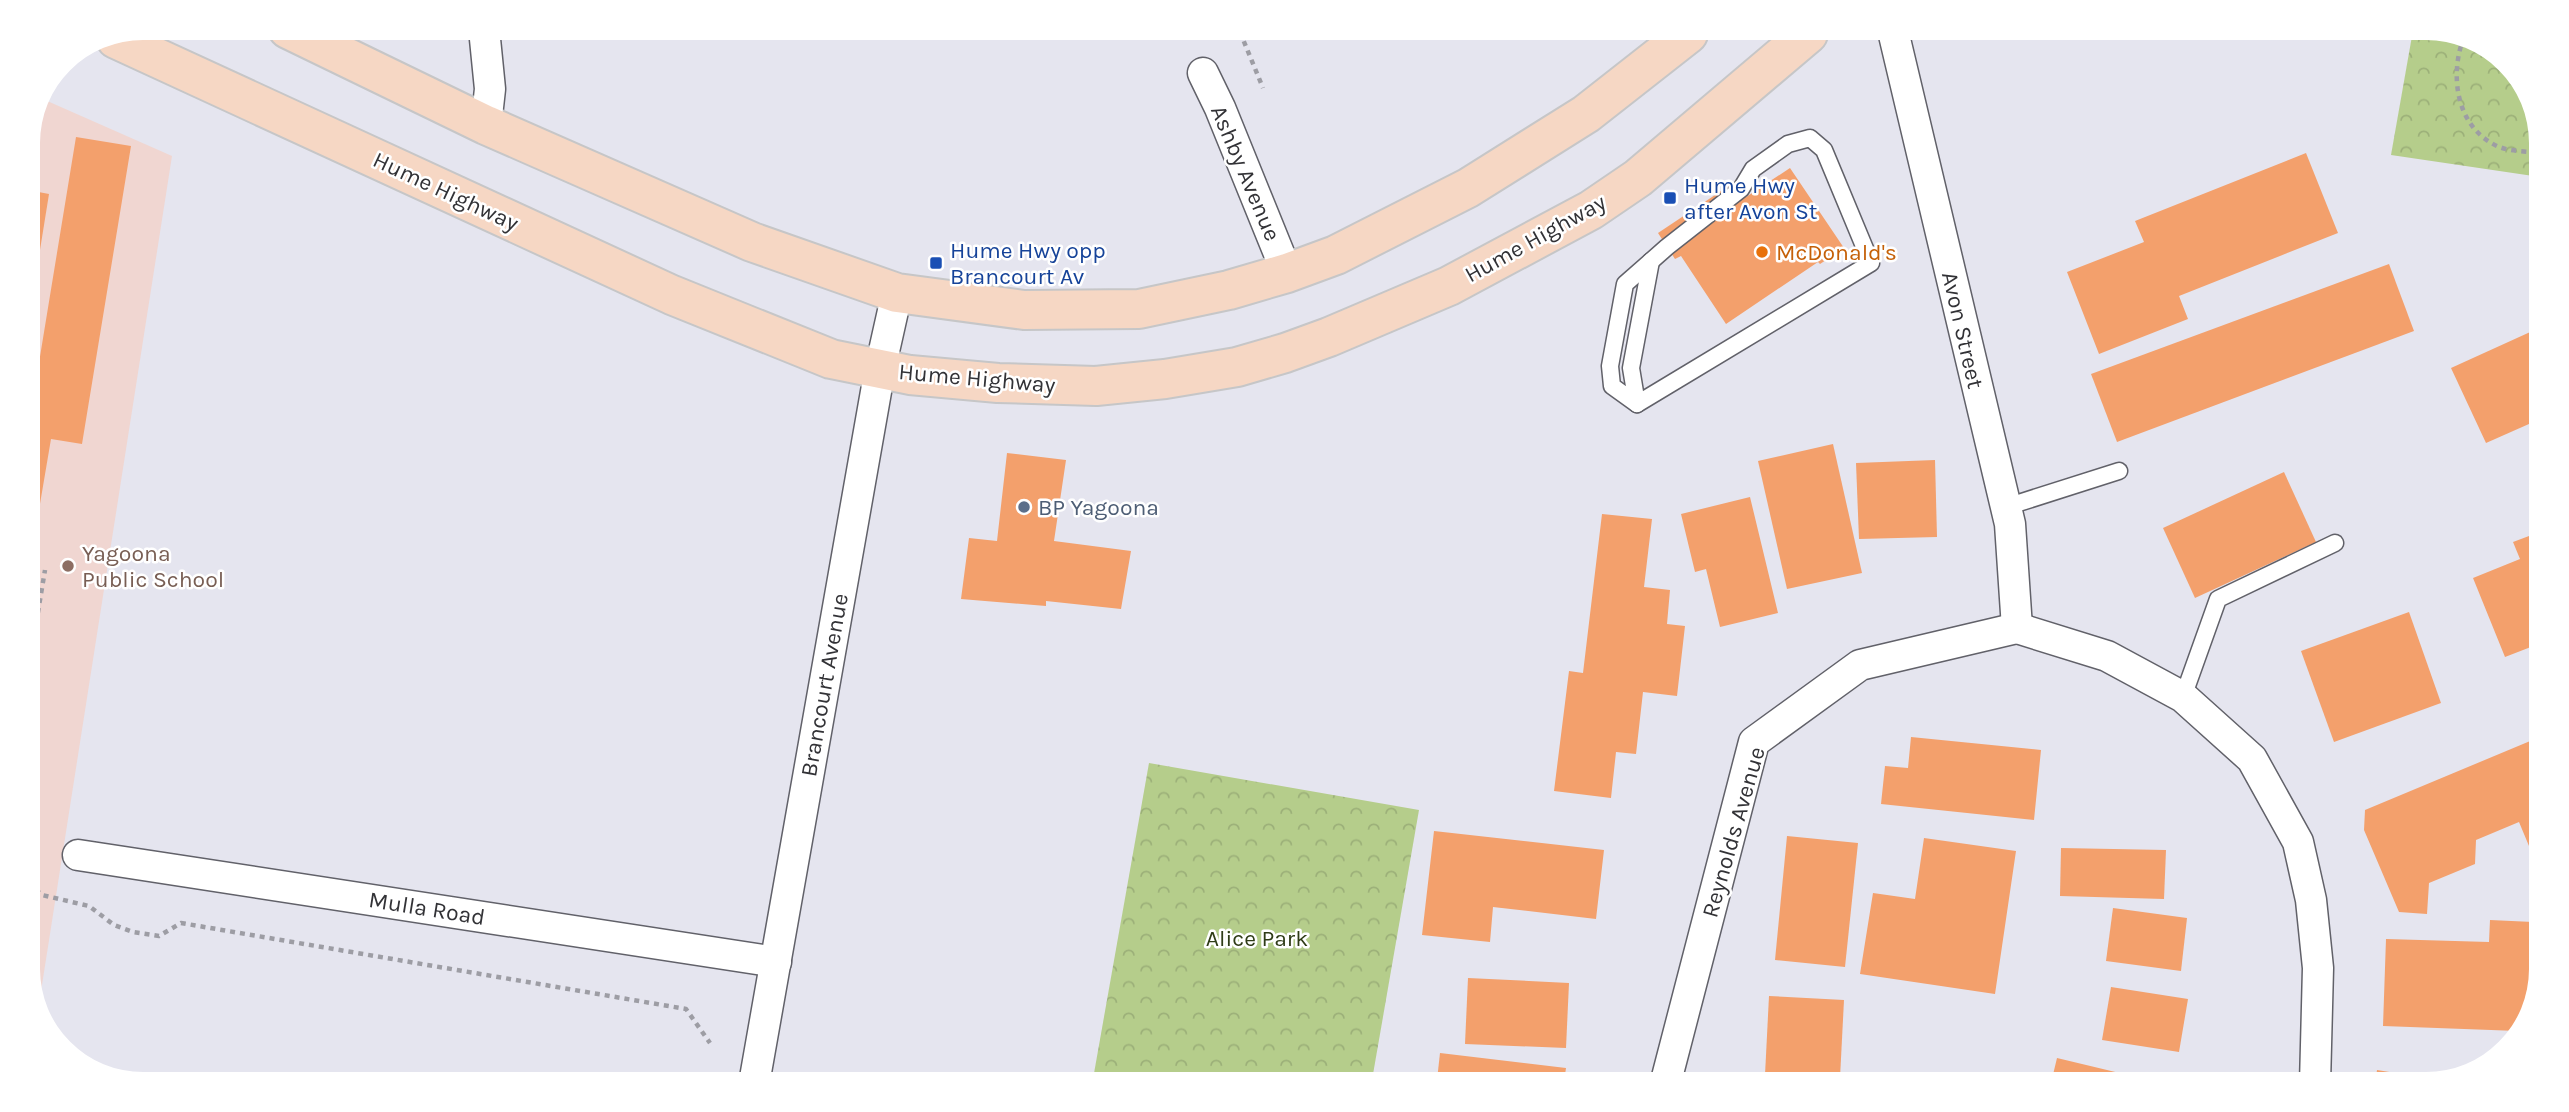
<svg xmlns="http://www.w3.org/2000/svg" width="2569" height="1112" viewBox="0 0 2569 1112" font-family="Karla,sans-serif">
<defs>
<pattern id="park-crowns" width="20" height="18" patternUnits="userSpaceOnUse" patternTransform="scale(1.75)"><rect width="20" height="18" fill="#b5cd8b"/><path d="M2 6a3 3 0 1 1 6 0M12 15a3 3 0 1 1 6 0" fill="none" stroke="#9cb079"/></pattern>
</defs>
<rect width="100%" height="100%" fill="#e5e5ef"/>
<polygon fill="#f0d6d1" points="45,100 172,156 39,1004 28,977 28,136"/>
<g fill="url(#park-crowns)">
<polygon points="2412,36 2469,37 2517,73 2541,136 2540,177 2391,155"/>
<polygon points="1149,763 1419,810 1372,1080 1093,1079"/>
</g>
<g fill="#f3a06c">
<polygon points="76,137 131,146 82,444 51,439 31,557 28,556 28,379 36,381"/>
<polygon points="2306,153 2338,233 2179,296 2188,319 2099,354 2067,272 2144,242 2135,221"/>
<polygon points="1790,168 1844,248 1820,264 1818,262 1726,324 1681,256 1675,259 1658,233 1736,181 1746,197"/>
<polygon points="28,190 49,194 30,312 28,312"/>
<polygon points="2389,264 2414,331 2117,442 2091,374"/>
<polygon points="2539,328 2538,420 2486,443 2451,368"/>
<polygon points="1833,444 1862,573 1787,589 1758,461"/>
<polygon points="1007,453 1066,460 1054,541 1131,551 1121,609 1046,601 1046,606 961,599 969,538 997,541"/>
<polygon points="1935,460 1937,537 1859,539 1856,463"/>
<polygon points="2284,472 2316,542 2195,598 2163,528"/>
<polygon points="1750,497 1778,613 1720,627 1706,569 1695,572 1681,514"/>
<polygon points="1602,514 1652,519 1644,587 1670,590 1667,624 1685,626 1677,696 1643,692 1636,754 1616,752 1611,798 1554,791 1569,671 1583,673"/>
<polygon points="2537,533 2536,645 2505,657 2473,578 2520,559 2513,542"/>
<polygon points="2409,612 2441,703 2334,742 2301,651"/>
<polygon points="1911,737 2041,750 2034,820 1881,804 1885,766 1908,768"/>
<polygon points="2535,739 2534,858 2519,822 2476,840 2475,864 2429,883 2427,914 2399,912 2364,830 2365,810"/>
<polygon points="1434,831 1604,850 1596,919 1493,907 1490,942 1422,935"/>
<polygon points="1787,836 1858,843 1845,967 1775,960"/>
<polygon points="1924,838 2016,851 1995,994 1860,974 1873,893 1915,899"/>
<polygon points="2061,848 2166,850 2164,899 2060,896"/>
<polygon points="2113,908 2187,918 2181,971 2106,961"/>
<polygon points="2490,920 2533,922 2532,1012 2518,1031 2383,1026 2386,939 2489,942"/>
<polygon points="1468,978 1569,983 1566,1048 1465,1044"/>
<polygon points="2111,987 2188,999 2179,1052 2102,1040"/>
<polygon points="1769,996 1844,1000 1840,1078 1765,1075"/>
<polygon points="1440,1053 1566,1068 1564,1081 1437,1080"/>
<polygon points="2057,1058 2132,1076 2131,1079 2141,1083 2051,1083"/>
<polygon points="2377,1070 2439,1080 2426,1084 2375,1084"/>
</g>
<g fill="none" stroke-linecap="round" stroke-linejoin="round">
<defs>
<g id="service">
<polygon points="1810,138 1824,150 1871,263 1637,404 1612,386 1610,366 1625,284 1667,247 1741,189 1753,169 1788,144"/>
<polyline points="1637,404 1631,368 1651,261"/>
<polyline points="2006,507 2119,471"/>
<polyline points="2183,697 2218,599 2335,543"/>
</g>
<g id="minor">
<polyline points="484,29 490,89 486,125"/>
<polyline points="1894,35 2010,524 2017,628"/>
<polyline points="1203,73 1220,108 1287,273"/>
<polyline points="2017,628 2107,656 2183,697 2252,759 2298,842 2311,900 2318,968 2315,1084"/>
<polyline points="78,855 776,962"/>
<polyline points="755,1078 880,369 897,293"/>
<polyline points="1666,1081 1754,742 1860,665 2017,628"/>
</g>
<g id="trunk">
<polyline points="288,29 486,125 752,242 897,293 1024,310 1139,309 1229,290 1287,273 1336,255 1468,188 1586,114 1688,34"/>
<polyline points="116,39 672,295 831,359 910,375 998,383 1096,386 1165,379 1237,367 1285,353 1329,337 1449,286 1591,210 1638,178 1808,34"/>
</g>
</defs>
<use href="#service" stroke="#616169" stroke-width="19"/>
<use href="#minor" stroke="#616169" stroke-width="33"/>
<use href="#trunk" stroke="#c6c6c7" stroke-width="42"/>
<g stroke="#9d9da4" stroke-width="4.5" stroke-dasharray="5 5" stroke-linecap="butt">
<polyline points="1240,32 1263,88"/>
<path d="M2464 37C2449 75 2456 127 2497 146 2510 152 2527 151 2541 153"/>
<polyline points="28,595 40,601"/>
<polyline points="28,672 45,570"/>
<polyline points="28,883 42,895 89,906 114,925 133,932 159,936 181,923 686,1009 710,1043"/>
</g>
<use href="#service" stroke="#fff" stroke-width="16"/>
<use href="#minor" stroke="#fff" stroke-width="30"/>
<use href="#trunk" stroke="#f6d7c4" stroke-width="38"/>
</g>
<g fill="#1a4fb4" stroke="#fff" stroke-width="2.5">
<rect x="1663" y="191" width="14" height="14" rx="3.5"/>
<rect x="929" y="256" width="14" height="14" rx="3.5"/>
</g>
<circle fill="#e8710a" stroke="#fff" stroke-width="2.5" cx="1762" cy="252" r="7"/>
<circle fill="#5c6f8a" stroke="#fff" stroke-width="2.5" cx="1024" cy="507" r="7"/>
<circle fill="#8d6e63" stroke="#fff" stroke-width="2.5" cx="68" cy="566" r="7"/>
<g text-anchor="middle" stroke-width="5" stroke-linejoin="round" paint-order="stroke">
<g font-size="23" fill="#323236" stroke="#fff">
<text transform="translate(1246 173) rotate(67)" y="8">Ashby Avenue</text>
<text transform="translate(446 191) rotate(25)" y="8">Hume Highway</text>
<text transform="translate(1535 238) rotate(-29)" y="8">Hume Highway</text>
<text transform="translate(1963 330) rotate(77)" y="8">Avon Street</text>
<text transform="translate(977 378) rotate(5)" y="8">Hume Highway</text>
<text transform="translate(824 685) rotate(-80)" y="8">Brancourt Avenue</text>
<text transform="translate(1733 832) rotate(-74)" y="8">Reynolds Avenue</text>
<text transform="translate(427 908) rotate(9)" y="8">Mulla Road</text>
</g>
<g font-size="23" fill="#164399" stroke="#fff" text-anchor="start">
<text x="1684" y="193">Hume Hwy<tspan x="1684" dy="26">after Avon St</tspan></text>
<text x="950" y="258">Hume Hwy opp<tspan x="950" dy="26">Brancourt Av</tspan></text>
</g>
<g font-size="23" fill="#c56008" stroke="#fff" text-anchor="start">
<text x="1776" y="260">McDonald's</text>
</g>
<g font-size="23" fill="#4e5e75" stroke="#fff" text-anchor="start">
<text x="1038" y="515">BP Yagoona</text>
</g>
<g font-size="23" fill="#785e54" stroke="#fff" text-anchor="start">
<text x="82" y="561">Yagoona<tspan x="82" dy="26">Public School</tspan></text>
</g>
<g font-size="23" fill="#2f3c17" stroke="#fff">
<text x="1257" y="946">Alice Park</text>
</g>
</g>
<path d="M0 0H2569V1112H0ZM143 40H2426A103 103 0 0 1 2529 143V969A103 103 0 0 1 2426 1072H143A103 103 0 0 1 40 969V143A103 103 0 0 1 143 40Z" fill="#fff" fill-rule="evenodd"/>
</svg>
